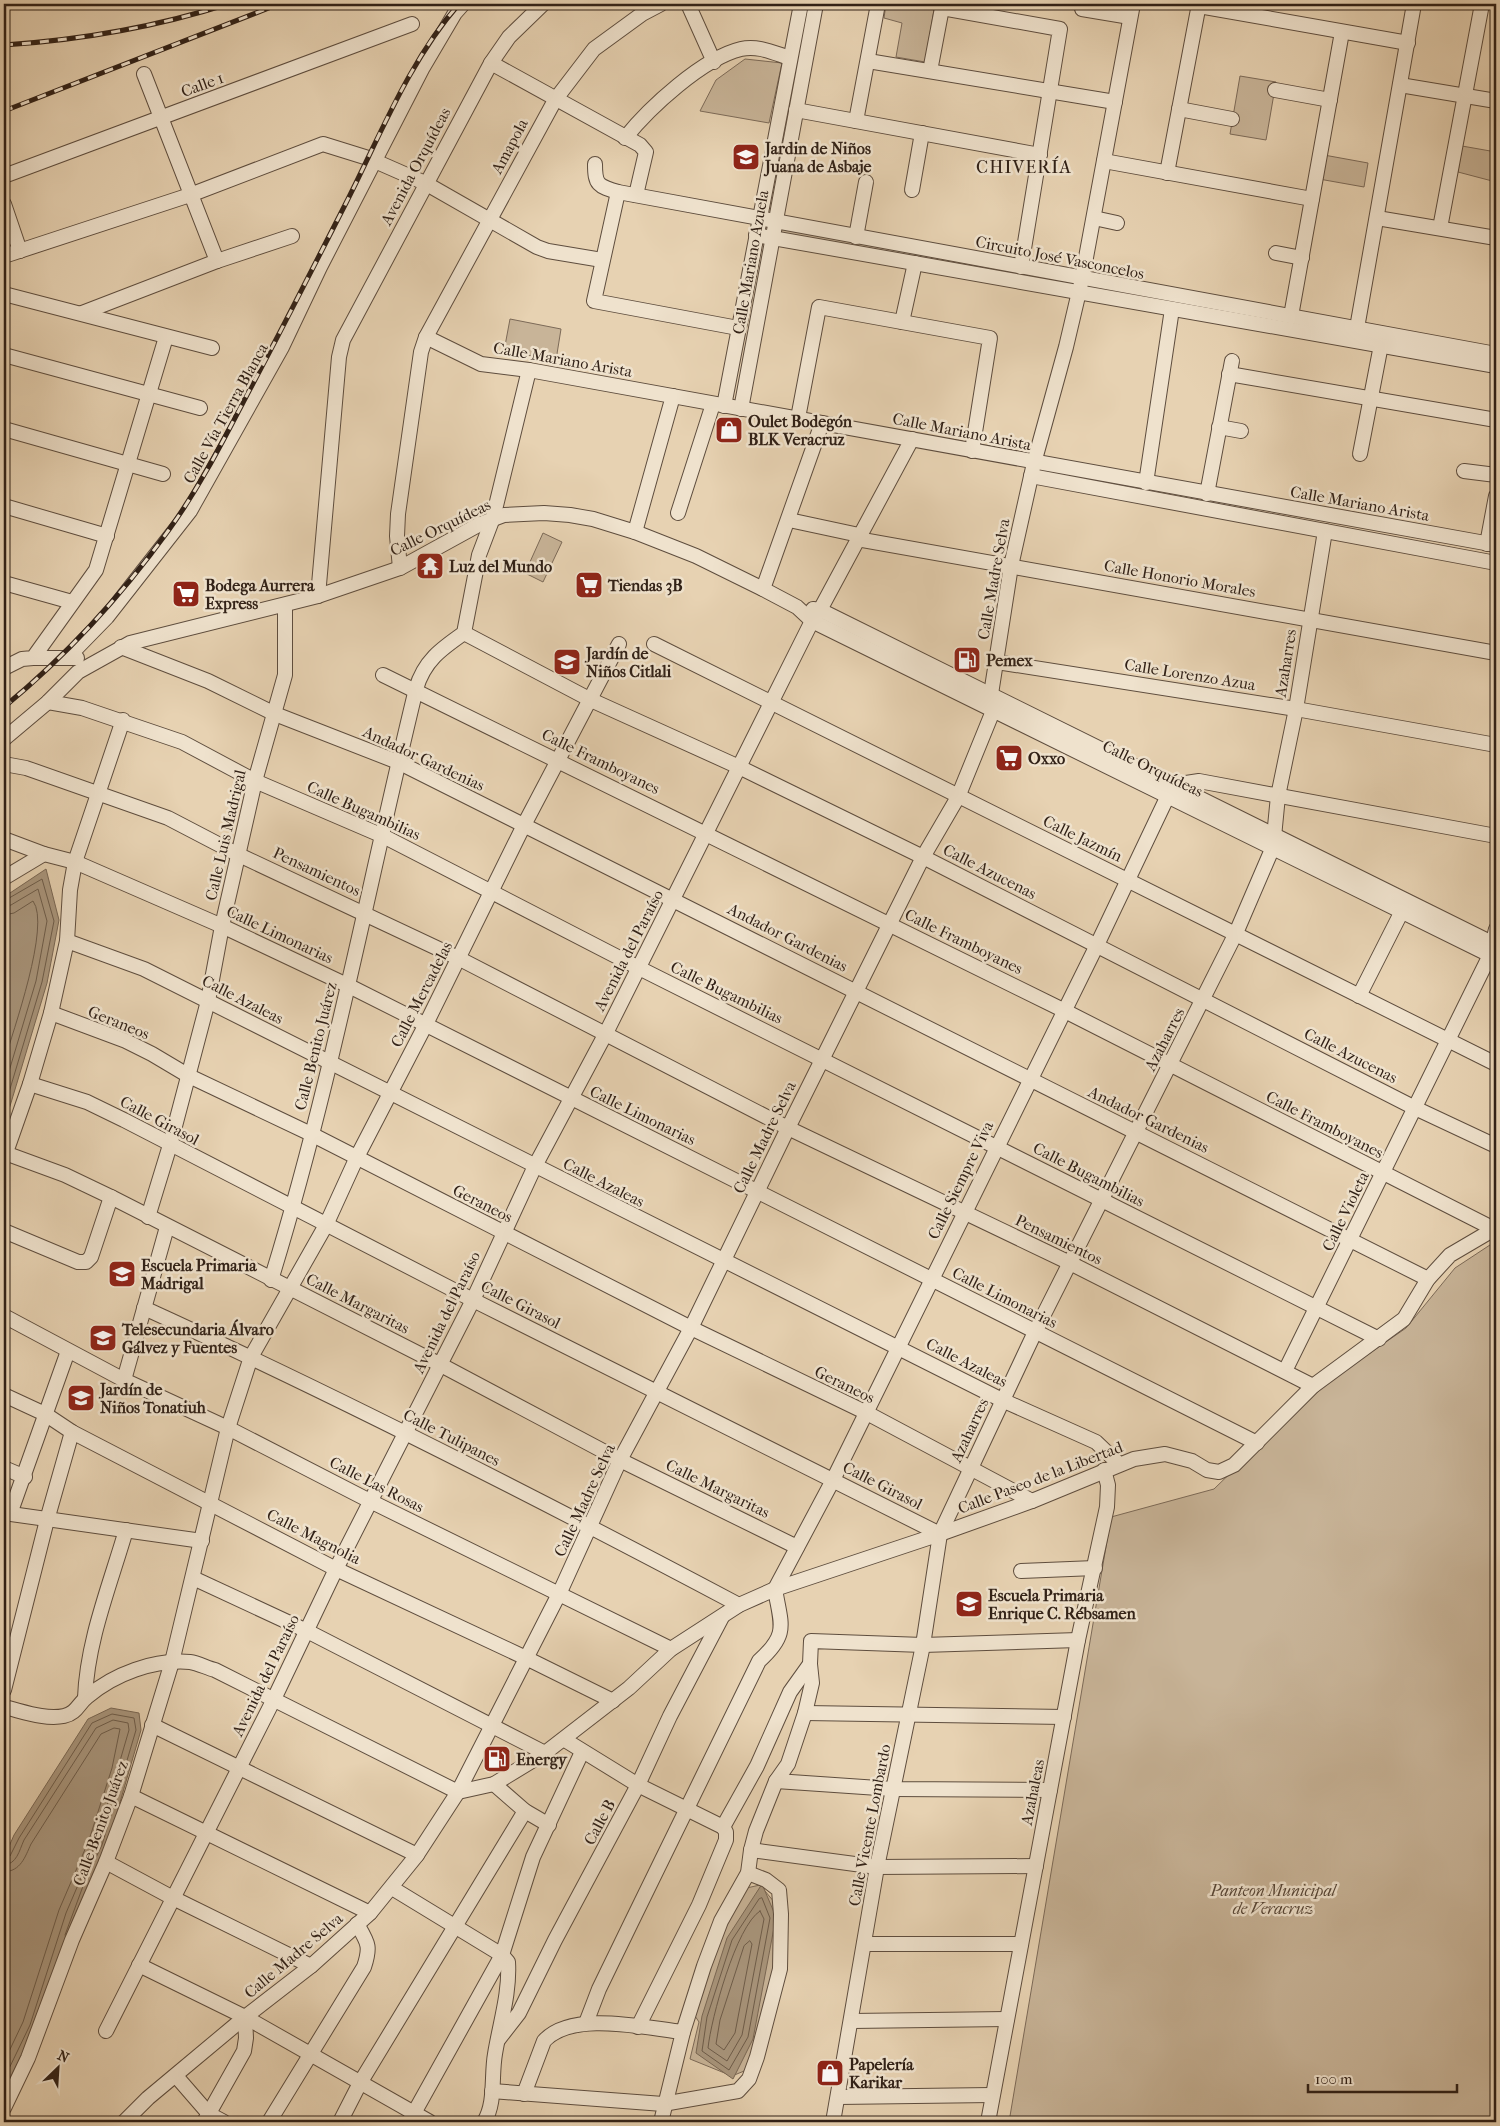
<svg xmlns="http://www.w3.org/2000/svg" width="1500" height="2126" viewBox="0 0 1500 2126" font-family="'IM FELL French Canon',serif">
<rect width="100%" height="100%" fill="#e7d2b2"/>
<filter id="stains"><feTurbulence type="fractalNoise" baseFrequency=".004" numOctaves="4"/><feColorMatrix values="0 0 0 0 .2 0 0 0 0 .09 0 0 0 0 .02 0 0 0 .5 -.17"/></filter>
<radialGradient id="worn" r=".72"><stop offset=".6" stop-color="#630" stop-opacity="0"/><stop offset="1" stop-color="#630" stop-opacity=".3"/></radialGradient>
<g fill="#c8b498" stroke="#7c6a58">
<polygon points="886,4 935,4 925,62 896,57 902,23 884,18"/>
<polygon points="745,59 782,63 769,123 700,111 716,80"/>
<polygon points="1240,76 1276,82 1266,140 1230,134"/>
<polygon points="1462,146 1496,152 1496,184 1496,182 1458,172"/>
<polygon points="1324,155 1368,163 1364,187 1319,179"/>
<polygon points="778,226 1075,280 1073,289 776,235"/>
<polygon points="510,319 561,329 556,360 504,351"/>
<polygon points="543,533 562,542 543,582 525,573"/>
<polygon points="1496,1241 1496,2122 1009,2122 1111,1517 1214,1489 1314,1392 1406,1328 1455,1268"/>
<polygon points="760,1885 780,1909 784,1938 749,2069 732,2076 690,2059 699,2022 691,2010 733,1891"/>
</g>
<g fill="#a9967d" stroke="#796754">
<polygon points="46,869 59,920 47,983 4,1126 4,897"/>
<polygon points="111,1708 139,1713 141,1730 107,1847 76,1917 4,2101 4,1858 14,1835 88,1719"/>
<polygon points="762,1884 776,1917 753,2039 733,2079 696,2053 702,2016 727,1938"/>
</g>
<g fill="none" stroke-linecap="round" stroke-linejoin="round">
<g stroke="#6d5c4a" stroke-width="1">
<polyline points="4,901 42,879 54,921 42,982 4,1109"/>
<polyline points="4,907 11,905 38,889 47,921 36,981 4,1088"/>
<path d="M4 915 14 913 33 901C51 925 13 1031 4 1062"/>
<polyline points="4,1858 10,1856 19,1838 92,1723 112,1714 134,1718 136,1730 102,1845 86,1878 65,1935"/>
<path d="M4 1865C17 1864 19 1851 24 1840L96 1728 113 1720 128 1723 129 1730 96 1843 66 1913 30 2025 4 2079"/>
<path d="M4 1872C21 1871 25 1857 31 1844L101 1734 114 1728 120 1729 112 1768 89 1840 59 1910 23 2022 4 2062"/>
<polygon points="762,1898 770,1918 748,2037 729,2070 702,2051 707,2017 732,1940 759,1899"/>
<path d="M760 1911 764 1919 742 2035 727 2061 708 2048C711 2019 736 1926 760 1911Z"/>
<polygon points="750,1941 752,1944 735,2033 724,2050 716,2044 720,2020 744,1946"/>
</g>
<defs>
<g id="minor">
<polyline points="688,4 714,62"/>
<polyline points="1199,6 1408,43"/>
<polyline points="1082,9 1130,17"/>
<polyline points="868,61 1115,102"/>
<polyline points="491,63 640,145 646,152 636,195"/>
<polyline points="930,71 942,8 1060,29 1021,267"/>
<polyline points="144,74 217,261"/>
<polyline points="1400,85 1496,101"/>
<polyline points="1275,90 1330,100"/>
<polyline points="1179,109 1232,119"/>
<polyline points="796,110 1040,155"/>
<polyline points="856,121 878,4"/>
<path d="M625 138C649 108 703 58 741 49 758 45 774 53 790 58"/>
<polyline points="1104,161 1312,199"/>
<path d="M595 164C595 185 598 186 618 192L1496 354"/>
<polyline points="1167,173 1199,4"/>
<polyline points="4,176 412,24"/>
<polyline points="912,190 922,133"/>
<polyline points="618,192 594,301 738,328"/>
<polyline points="4,204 20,251"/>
<polyline points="1094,218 1117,223"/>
<polyline points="1377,218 1496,238"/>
<polyline points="1440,228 1482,4"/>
<polyline points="756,235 1496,366"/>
<polyline points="856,237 866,182"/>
<polyline points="1276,253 1302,258"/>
<polyline points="4,256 190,195 323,144 368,158 425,183 537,247 548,251 602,260"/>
<polyline points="4,294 212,348"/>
<polyline points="82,313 217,261 292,236"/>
<polyline points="1291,316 1342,32"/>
<polyline points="902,322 915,263"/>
<polyline points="1357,328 1414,4"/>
<polyline points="426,337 481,364 529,370 1496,545"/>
<polyline points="4,355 200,408"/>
<polyline points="1229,374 1496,420"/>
<polyline points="724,406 801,4"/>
<polyline points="741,409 816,4"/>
<polyline points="798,418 819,307 990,338 972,451"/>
<polyline points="1219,427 1241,431"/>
<polyline points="4,429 163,474"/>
<polyline points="1360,454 1381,345"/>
<polyline points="1464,471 1496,475"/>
<polyline points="1031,476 1496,563"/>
<polyline points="1146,483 1172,309"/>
<polyline points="1207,494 1232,361"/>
<polyline points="4,506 107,536"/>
<polyline points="678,513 713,404"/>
<polyline points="789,520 859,535"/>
<polyline points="635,532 673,396"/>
<polyline points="857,539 1496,653"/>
<polyline points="1487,544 1496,496"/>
<polyline points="400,568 397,536 398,514 421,352 426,337 555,100 594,49 642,14 661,4"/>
<polyline points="4,583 72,602"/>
<polyline points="763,589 822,423"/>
<polyline points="318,596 339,357 343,340 491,63 509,37 543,4"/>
<polyline points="813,609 820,610 1496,945"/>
<polyline points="464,633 591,700 739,767 923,857 1415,1108 1496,1146"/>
<polyline points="654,644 1496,1064"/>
<polyline points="121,647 208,681 275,714 398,762 1428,1279"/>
<polyline points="68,657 107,617 190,511 282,347 320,267 422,69 455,13 463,4"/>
<polyline points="33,658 77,658"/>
<polyline points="997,662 1296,709 1496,745"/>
<polyline points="4,668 22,659 33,658 96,570 166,337"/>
<polyline points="383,675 1063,1010 1494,1229"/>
<polyline points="48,702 82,708 182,742 255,781 383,836 639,968 1379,1339"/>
<polyline points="4,739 48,702 78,672 130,643 318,596 400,568 480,524 504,515 544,513 570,515 593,519 635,532 696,556 763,589 797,607 812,621 1496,958"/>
<polyline points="4,764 26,768 168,818 239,855 458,958 788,1128 1070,1263 1313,1386"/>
<polyline points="4,839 44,854 75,862 222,926 349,986 1257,1443"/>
<polyline points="4,878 44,854"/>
<polyline points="67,941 144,969 1002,1400 1096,1442 1119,1464"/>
<polyline points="1359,996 1402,911"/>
<polyline points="51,1013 126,1041 152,1054 189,1076 311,1134 691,1328 865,1412 1032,1501"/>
<polyline points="30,1084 87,1102 124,1120 473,1300 940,1534"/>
<polyline points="5,1153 65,1175 111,1197 441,1365 620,1460 797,1547"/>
<polyline points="4,1158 30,1084 51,1013 67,941 70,890 75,862 123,720"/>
<polyline points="148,1217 170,1145 208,1001 222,926 255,781 285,675 285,605"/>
<polyline points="4,1231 78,1262 86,1262 91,1257 111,1197"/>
<path d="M271 1280C331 1086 368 886 416 689 424 661 441 649 464 633L479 555 493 518 529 370"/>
<path d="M144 1308C346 1400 543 1501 739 1605"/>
<polyline points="4,1316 124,1380 228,1428 370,1501 671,1649"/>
<polyline points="1285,1371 1490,955 1496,929"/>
<polyline points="124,1380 167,1227"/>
<polyline points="4,1395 45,1414 72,1432 336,1569 526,1658 613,1701"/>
<polyline points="4,1468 25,1477"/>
<polyline points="4,1513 202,1541"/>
<polyline points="10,1514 68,1351"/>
<polyline points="1021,1571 1095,1568"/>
<polyline points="193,1578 307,1631 545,1753"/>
<polyline points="775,1589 833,1480 1097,945 1173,785 1199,781 1496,836"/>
<polyline points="4,1690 47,1520 72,1432"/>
<path d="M85 1698C87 1641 110 1585 126 1530"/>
<path d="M4 1707C22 1711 45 1720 64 1716 77 1713 78 1704 87 1697 114 1674 154 1659 190 1662 198 1663 207 1668 215 1670L458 1792"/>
<polyline points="805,1713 1064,1717"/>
<polyline points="152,1725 417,1855"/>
<polyline points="565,1740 638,1785 723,1827"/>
<polyline points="776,1781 893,1789 1050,1790"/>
<polyline points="494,1784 525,1811 549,1825"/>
<polyline points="458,1792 494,1784 545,1753 629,1688 671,1649 739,1605 775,1589 940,1534 1032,1501 1134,1459 1165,1454 1192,1461 1207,1470 1219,1472 1234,1465 1313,1386 1404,1319 1428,1279 1450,1255 1496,1228"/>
<polyline points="131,1796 370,1913"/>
<polyline points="723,1827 757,1766 790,1692 810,1664 811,1641 923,1645 1078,1640"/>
<polyline points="751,1850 877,1867 1036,1866"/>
<polyline points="106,1862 173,1898 311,1966"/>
<path d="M392 1888 502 1955 508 1962C510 1993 500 2023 495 2054 491 2076 496 2103 484 2122"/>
<polyline points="864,1944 1021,1944"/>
<polyline points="139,1965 245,2017 430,2122"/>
<polyline points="851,2021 1007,2019"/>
<path d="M586 2023 599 1989 632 1921 759 1661C789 1634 781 1625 775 1589"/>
<polyline points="638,2027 699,1905 726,1840 726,1832 723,1827"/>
<polyline points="106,2031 274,1699 336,1569 473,1300 535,1166 606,1033 812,621 820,610 912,439"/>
<polyline points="498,2040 519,2013 555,1940 638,1785 670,1716 722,1617"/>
<polyline points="176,2076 209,2114 224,2122"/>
<polyline points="492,2091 663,2104 738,2091 749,2079 757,2057 780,1969 781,1914 779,1890 766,1880 748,1873"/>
<path d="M524 2094 544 2041C572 2010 645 2028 683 2032"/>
<polyline points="838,2097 992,2095"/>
<polyline points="4,2108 28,2058 72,1940 106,1862 131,1796 172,1662 228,1428 251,1357 326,1225 357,1157 426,1024 524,825 619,644"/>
<polyline points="124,2122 148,2098 245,2017 311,1966 370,1913 417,1855 458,1792 560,1592 620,1460 691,1328 788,1128 923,857 958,797 993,711 991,694 1011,566 1034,463 1066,347 1082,279 1133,4"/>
<polyline points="204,2122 244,2051 246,2038 245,2017"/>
<path d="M269 2122 364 1967C371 1946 368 1943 357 1924"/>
<polyline points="340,2122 360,2083 525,1811"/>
<polyline points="409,2122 502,1955 533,1857 582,1752"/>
<polyline points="661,2122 683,2032 704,1966 721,1921 748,1873 751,1850 756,1831 776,1781 788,1764 805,1713 812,1683 810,1664"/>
<polyline points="833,2122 877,1867 923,1645 940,1534 1035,1332 1236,933 1273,847 1278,796 1296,709 1325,531"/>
<polyline points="988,2122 1078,1640 1107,1507 1108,1485 1104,1470"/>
</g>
</defs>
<use href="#minor" stroke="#5e4d3e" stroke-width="16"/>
<use href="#minor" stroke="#efe2cd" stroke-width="14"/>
<defs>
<g id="rail">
<path d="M4 45C80 40 156 27 228 4"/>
<polyline points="4,111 279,4"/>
<path d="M4 707C66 656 121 596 168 531 200 487 224 439 249 391 282 329 314 266 346 203 380 136 409 61 459 4"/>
</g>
</defs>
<use href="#rail" stroke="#312117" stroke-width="5"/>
<use href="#rail" stroke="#efe2cd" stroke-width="3" stroke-dasharray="9" stroke-linecap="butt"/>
</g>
<defs>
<symbol id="school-square" viewBox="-11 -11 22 22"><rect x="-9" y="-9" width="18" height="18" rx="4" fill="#8f2418" stroke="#efe2cd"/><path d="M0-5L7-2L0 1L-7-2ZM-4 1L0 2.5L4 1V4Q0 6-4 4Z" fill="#fff"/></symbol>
<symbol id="shop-square" viewBox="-11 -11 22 22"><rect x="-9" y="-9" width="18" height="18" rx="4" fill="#8f2418" stroke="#efe2cd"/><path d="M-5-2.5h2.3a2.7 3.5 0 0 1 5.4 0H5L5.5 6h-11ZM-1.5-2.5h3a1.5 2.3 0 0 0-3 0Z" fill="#fff"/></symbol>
<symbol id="temple-square" viewBox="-11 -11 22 22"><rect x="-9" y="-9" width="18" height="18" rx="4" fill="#8f2418" stroke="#efe2cd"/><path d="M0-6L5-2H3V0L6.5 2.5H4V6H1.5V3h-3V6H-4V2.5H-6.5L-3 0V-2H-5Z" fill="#fff"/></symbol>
<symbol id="supermarket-square" viewBox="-11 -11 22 22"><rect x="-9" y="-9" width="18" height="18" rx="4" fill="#8f2418" stroke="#efe2cd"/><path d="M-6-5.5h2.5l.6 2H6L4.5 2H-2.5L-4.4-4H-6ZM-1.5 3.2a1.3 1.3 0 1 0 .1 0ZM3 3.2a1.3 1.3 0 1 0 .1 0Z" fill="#fff"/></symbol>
<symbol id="fuel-square" viewBox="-11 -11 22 22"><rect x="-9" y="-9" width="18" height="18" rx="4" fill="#8f2418" stroke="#efe2cd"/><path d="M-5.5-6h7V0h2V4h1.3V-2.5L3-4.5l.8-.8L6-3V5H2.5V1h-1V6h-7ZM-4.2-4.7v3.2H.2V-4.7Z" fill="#fff"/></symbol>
</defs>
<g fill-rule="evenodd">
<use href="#school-square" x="730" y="141" width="32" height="32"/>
<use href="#shop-square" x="713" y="414" width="32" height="32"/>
<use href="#temple-square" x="414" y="550" width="32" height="32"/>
<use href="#supermarket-square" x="573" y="569" width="32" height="32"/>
<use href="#supermarket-square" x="170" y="578" width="32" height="32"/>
<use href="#fuel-square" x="951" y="644" width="32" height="32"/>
<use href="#school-square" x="551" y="646" width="32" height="32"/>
<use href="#supermarket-square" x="993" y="742" width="32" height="32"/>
<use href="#school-square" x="106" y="1258" width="32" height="32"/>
<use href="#school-square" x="87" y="1322" width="32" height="32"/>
<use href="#school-square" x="65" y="1382" width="32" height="32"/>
<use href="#school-square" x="953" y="1588" width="32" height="32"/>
<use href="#fuel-square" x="481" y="1743" width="32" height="32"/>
<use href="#shop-square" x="814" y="2057" width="32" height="32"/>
</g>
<g text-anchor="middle" stroke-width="5" stroke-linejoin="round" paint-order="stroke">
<g font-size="16" fill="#312117" stroke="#efe2cd">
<text transform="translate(202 84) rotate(-20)" y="6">Calle 1</text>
<text transform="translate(509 146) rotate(-62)" y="6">Amapola</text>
<text transform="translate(415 166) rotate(-62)" y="6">Avenida Orquídeas</text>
<text transform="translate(1060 257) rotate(11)" y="6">Circuito José Vasconcelos</text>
<text transform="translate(750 262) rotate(-80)" y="6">Calle Mariano Azuela</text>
<text transform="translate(563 359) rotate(10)" y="6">Calle Mariano Arista</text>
<text transform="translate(225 413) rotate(-61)" y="6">Calle Vía Tierra Blanca</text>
<text transform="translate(962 431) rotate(11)" y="6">Calle Mariano Arista</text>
<text transform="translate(1360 503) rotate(10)" y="6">Calle Mariano Arista</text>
<text transform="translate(440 527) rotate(-26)" y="6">Calle Orquídeas</text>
<text transform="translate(1180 578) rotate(10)" y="6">Calle Honorio Morales</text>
<text transform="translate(993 579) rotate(-80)" y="6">Calle Madre Selva</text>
<text transform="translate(1285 663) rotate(-81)" y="6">Azaharres</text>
<text transform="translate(1190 674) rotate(9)" y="6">Calle Lorenzo Azua</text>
<text transform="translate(424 758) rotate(25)" y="6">Andador Gardenias</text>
<text transform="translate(601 761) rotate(26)" y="6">Calle Framboyanes</text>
<text transform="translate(1153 768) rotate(26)" y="6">Calle Orquídeas</text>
<text transform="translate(364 810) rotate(24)" y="6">Calle Bugambilias</text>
<text transform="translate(225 835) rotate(-77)" y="6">Calle Luis Madrigal</text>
<text transform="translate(1083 838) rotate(26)" y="6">Calle Jazmín</text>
<text transform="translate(317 871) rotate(25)" y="6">Pensamientos</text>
<text transform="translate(990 871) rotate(27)" y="6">Calle Azucenas</text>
<text transform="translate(280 934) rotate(25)" y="6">Calle Limonarias</text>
<text transform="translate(788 937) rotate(27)" y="6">Andador Gardenias</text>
<text transform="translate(964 941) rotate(26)" y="6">Calle Framboyanes</text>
<text transform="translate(628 950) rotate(-63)" y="6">Avenida del Paraíso</text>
<text transform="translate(727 992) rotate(26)" y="6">Calle Bugambilias</text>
<text transform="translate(421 994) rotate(-63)" y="6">Calle Mercadelas</text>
<text transform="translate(243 999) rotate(27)" y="6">Calle Azaleas</text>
<text transform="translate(119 1022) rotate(22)" y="6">Geraneos</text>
<text transform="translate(1164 1039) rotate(-63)" y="6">Azaharres</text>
<text transform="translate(315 1046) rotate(-76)" y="6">Calle Benito Juárez</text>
<text transform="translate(1351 1055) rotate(27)" y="6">Calle Azucenas</text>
<text transform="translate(643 1115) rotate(26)" y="6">Calle Limonarias</text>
<text transform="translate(1149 1119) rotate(26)" y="6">Andador Gardenias</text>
<text transform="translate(160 1120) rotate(28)" y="6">Calle Girasol</text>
<text transform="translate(1325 1124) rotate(27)" y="6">Calle Framboyanes</text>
<text transform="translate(764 1137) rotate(-64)" y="6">Calle Madre Selva</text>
<text transform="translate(1089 1174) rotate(27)" y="6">Calle Bugambilias</text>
<text transform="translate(960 1180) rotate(-64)" y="6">Calle Siempre Viva</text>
<text transform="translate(604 1182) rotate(27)" y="6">Calle Azaleas</text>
<text transform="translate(483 1203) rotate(27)" y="6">Geraneos</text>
<text transform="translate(1345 1211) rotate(-64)" y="6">Calle Violeta</text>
<text transform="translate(1059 1239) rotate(26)" y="6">Pensamientos</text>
<text transform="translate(1005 1297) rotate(27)" y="6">Calle Limonarias</text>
<text transform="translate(358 1303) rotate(27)" y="6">Calle Margaritas</text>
<text transform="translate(521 1304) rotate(27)" y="6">Calle Girasol</text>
<text transform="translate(446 1312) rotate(-64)" y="6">Avenida del Paraíso</text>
<text transform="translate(967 1362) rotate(27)" y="6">Calle Azaleas</text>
<text transform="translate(845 1384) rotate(26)" y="6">Geraneos</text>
<text transform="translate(969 1430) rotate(-65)" y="6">Azaharres</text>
<text transform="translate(452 1437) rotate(27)" y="6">Calle Tulipanes</text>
<text transform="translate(1040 1477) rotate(-21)" y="6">Calle Paseo de la Libertad</text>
<text transform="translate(377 1484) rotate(27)" y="6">Calle Las Rosas</text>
<text transform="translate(883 1485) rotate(27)" y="6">Calle Girasol</text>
<text transform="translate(718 1488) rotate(26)" y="6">Calle Margaritas</text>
<text transform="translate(584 1500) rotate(-65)" y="6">Calle Madre Selva</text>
<text transform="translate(314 1536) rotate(27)" y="6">Calle Magnolia</text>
<text transform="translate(265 1675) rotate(-64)" y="6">Avenida del Paraíso</text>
<text transform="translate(1032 1792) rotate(-79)" y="6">Azahaleas</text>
<text transform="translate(599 1822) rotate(-62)" y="6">Calle B</text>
<text transform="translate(100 1823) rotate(-70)" y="6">Calle Benito Juárez</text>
<text transform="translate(869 1825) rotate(-79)" y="6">Calle Vicente Lombardo</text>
<text transform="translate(293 1955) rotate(-40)" y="6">Calle Madre Selva</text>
</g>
<g font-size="16" font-weight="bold" fill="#312117" stroke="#efe2cd" text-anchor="start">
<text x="765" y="154">Jardin de Niños<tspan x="765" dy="18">Juana de Asbaje</tspan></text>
<text x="748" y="427">Oulet Bodegón<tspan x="748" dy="18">BLK Veracruz</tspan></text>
<text x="449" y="572">Luz del Mundo</text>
<text x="205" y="591">Bodega Aurrera<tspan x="205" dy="18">Express</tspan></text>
<text x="608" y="591">Tiendas 3B</text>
<text x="586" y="659">Jardín de<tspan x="586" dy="18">Niños Citlali</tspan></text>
<text x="986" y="666">Pemex</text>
<text x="1028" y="764">Oxxo</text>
<text x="141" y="1271">Escuela Primaria<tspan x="141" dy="18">Madrigal</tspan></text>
<text x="122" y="1335">Telesecundaria Álvaro<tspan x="122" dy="18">Gálvez y Fuentes</tspan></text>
<text x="100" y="1395">Jardín de<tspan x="100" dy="18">Niños Tonatiuh</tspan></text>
<text x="988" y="1601">Escuela Primaria<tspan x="988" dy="18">Enrique C. Rébsamen</tspan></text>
<text x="516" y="1765">Energy</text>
<text x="849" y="2070">Papelería<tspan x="849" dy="18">Karikar</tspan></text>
</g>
<g font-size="16" font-style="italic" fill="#574637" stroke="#efe2cd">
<text x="1273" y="1896">Panteon Municipal<tspan x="1273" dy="18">de Veracruz</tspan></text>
</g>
<g font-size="18" letter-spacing="1" fill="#312117" stroke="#efe2cd">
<text x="1024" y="173">CHIVERÍA</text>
</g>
</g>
<rect width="1500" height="2126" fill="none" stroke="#e7d2b2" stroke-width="20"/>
<rect x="5" y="5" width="1490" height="2116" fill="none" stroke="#312117" stroke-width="2.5"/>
<rect x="10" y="10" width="1480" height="2106" fill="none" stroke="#312117"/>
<g transform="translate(58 2068) rotate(25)" stroke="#efe2cd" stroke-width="4" paint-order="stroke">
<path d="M0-4L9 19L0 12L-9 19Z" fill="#312117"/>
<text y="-8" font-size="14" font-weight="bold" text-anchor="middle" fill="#312117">N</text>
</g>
<path d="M1308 2084v8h149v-8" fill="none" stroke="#312117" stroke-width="2.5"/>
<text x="1315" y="2084" font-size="15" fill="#312117" stroke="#efe2cd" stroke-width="4" paint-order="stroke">100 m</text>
<rect width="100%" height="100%" filter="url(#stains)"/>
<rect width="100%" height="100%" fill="url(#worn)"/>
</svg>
